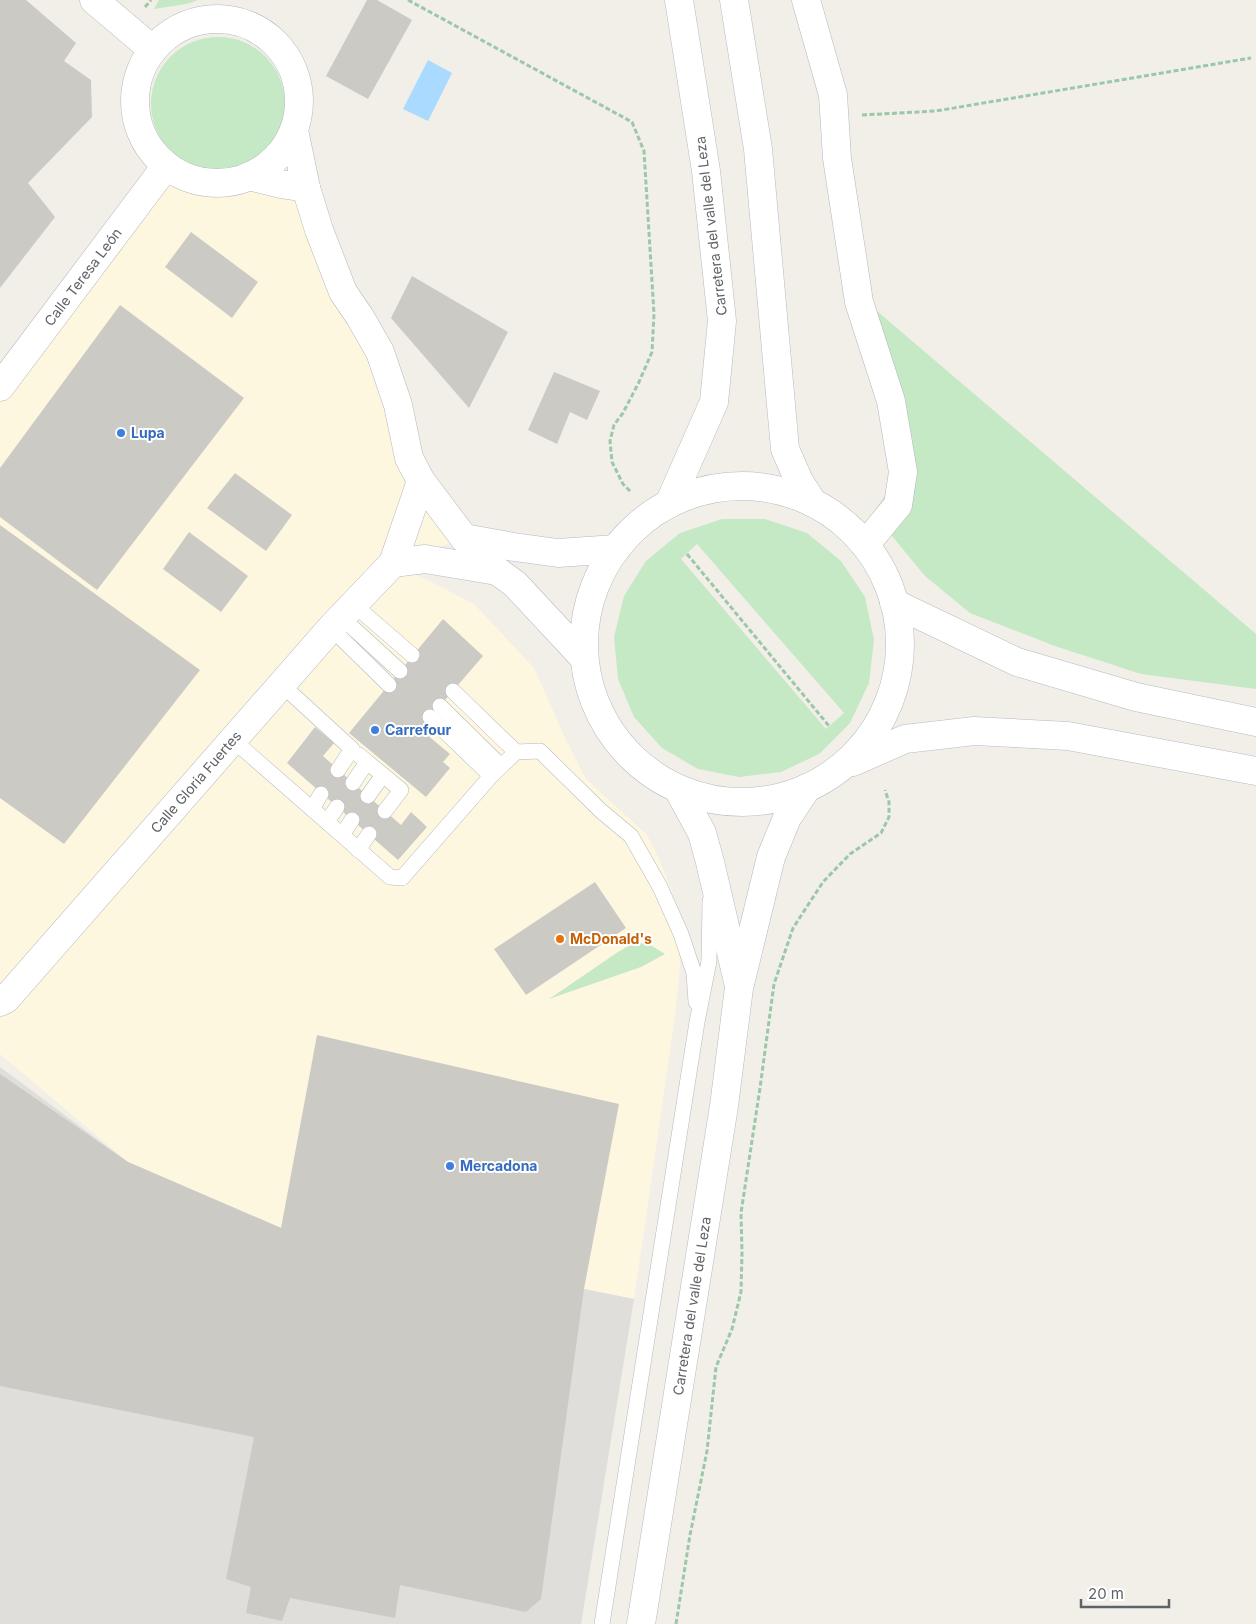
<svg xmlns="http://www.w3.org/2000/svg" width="1256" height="1624" viewBox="0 0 1256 1624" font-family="Inter,sans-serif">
<rect width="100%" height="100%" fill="#f1efe8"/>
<polygon fill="#fef7e0" points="281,152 300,160 403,431 464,538 394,563 474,604 534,668 565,738 586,779 647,835 660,861 677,906 680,966 675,1016 634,1299 281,1228 128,1162 0,1054 0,387 166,166 188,178 214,183 239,180 262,169"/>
<polygon fill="#e0deda" points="0,1067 128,1162 281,1228 634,1299 581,1624 0,1624"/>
<g fill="#c5e8c5" fill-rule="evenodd">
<polygon points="159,0 198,0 186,4 154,9"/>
<circle cx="218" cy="104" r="67"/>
<polygon points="871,306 1256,634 1256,689 1141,674 1055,646 970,613 925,576 873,513 885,496 898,465"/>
<path d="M722 519H765L807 533 841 561 865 597 874 640 869 683 850 723 819 754 781 772 739 777 698 769 662 748 634 717 618 679 614 637 624 596 646 561 680 533ZM697 544 844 713 826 729 681 559Z"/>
<polygon points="647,943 665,954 641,967 549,999 618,952 632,944"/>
</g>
<polygon fill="#aadaff" points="428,60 452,73 428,121 403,109"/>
<g fill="#cccac5">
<polygon points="0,0 26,0 76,43 64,61 91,80 92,117 28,183 55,217 0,288"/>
<polygon points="367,0 377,0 412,20 368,99 326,76"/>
<polygon points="191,232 258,282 232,318 165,267"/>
<polygon points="412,276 508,332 469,408 391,318"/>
<polygon points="120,305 244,398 97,590 0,517 0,468"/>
<polygon points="554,372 600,391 587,420 570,412 557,444 528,430"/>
<polygon points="235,473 292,515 266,551 207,508"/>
<polygon points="0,525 200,670 64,844 0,798"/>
<polygon points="189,532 248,576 221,612 163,569"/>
<polygon points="443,619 483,656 420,729 450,754 443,762 450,768 426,797 349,733"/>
<polygon points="315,727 334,743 323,756 353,783 401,825 411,812 427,827 398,860 287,763"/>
<polygon points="595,882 626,928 526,995 494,949"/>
<polygon points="317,1035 619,1104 584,1289 541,1599 526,1612 400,1585 395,1618 290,1598 282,1621 246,1613 251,1587 226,1579 254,1437 0,1386 0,1074 128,1162 281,1228"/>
</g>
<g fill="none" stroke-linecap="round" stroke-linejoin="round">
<defs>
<g id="service">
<polyline points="353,604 412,655"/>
<polyline points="341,617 400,671"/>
<polyline points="331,628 389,685"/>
<polyline points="281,684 352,749 338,770"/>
<polyline points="453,691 516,752"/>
<polyline points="440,706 501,766"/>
<polyline points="430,717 491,776 516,752 540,751 601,811 631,836 660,887 681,934 694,973 696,1002"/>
<polyline points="233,740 390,877 402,878 491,776"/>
<polyline points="367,762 383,775 368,796"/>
<polyline points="383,775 401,790 385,811"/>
<polyline points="353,783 367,762 359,755"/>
<polyline points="312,809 321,794"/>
<polyline points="327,822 337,807"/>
<polyline points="342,835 352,820"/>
<polyline points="358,850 369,834"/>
<polyline points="602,1624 697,1022 709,961 710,901"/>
</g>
<g id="minor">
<polyline points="94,0 153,50"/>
<polyline points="806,0 833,95 837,158 859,302 891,401 903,472 898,505 865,545"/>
<circle cx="217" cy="101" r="82"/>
<polyline points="294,130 306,188 319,230 343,292 360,317 380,352 398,405 409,458 421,481 464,538 497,571 515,584 584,658"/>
<polyline points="249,176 281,184 306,188"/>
<polyline points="0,387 166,166"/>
<polyline points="421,481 393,563 425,559 497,571"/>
<polyline points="464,538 514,547 558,553 616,549"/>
<polyline points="0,1002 6,999 331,628 393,563"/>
</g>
<g id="secondary">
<polyline points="734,0 758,149 785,449 799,481 813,503"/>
<circle cx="742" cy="644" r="158"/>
<polyline points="669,504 714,402 722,321 706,171 679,0"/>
<polyline points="894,603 1017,662 1136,697 1256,722"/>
<polyline points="853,762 905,739 974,731 1068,736 1256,771"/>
<polyline points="678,789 702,833 710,862 738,982"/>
<polyline points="641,1624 724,1106 739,988 771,857 787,818 807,788"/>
</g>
</defs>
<use href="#service" stroke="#b5b8bc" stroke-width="16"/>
<use href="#minor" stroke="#b5b8bc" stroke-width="29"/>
<use href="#secondary" stroke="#b6babf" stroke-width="29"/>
<g stroke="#9cc7a9" stroke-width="3" stroke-dasharray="5 2.5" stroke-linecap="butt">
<polyline points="408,0 632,122 644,151 654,314 652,352 639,382 623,413 614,425 610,441 612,462 623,484 630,491"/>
<polyline points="145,7 151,0"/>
<polyline points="862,115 936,111 1251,58"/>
<polyline points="687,554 829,726"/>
<polyline points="676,1624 690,1535 707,1451 716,1367 732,1329 741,1292 742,1253 741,1213 760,1088 774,984 793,928 823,882 850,854 881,833 889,817 889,802 885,790"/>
</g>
<use href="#service" stroke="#fff" stroke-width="15"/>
<use href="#minor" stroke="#fff" stroke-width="28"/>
<use href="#secondary" stroke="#fff" stroke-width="28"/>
</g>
<g fill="#3f7fe0" stroke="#fff" stroke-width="2">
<circle cx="121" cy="433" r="5"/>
<circle cx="375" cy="730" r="5"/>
<circle cx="450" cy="1166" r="5"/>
</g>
<circle fill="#e8710a" stroke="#fff" stroke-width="2" cx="560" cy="939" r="5"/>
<g text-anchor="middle" stroke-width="4" stroke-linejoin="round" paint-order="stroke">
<g font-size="14" fill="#5f6368" stroke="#fff">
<text transform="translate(711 226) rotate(-97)" y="5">Carretera del valle del Leza</text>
<text transform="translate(83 277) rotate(-53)" y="5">Calle Teresa León</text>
<text transform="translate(196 782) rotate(-49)" y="5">Calle Gloria Fuertes</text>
<text transform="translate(692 1306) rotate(-81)" y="5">Carretera del valle del Leza</text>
</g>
<g font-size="14" font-weight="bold" fill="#366cbe" stroke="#fff" text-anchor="start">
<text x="131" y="438">Lupa</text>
<text x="385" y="735">Carrefour</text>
<text x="460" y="1171">Mercadona</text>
</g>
<g font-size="14" font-weight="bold" fill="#c56008" stroke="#fff" text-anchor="start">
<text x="570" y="944">McDonald's</text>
</g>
</g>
<path d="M1081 1599v8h88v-8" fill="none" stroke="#5f6368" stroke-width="2.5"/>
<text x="1088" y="1599" font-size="15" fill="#5f6368" stroke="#ffffff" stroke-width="4" paint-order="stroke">20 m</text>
</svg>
